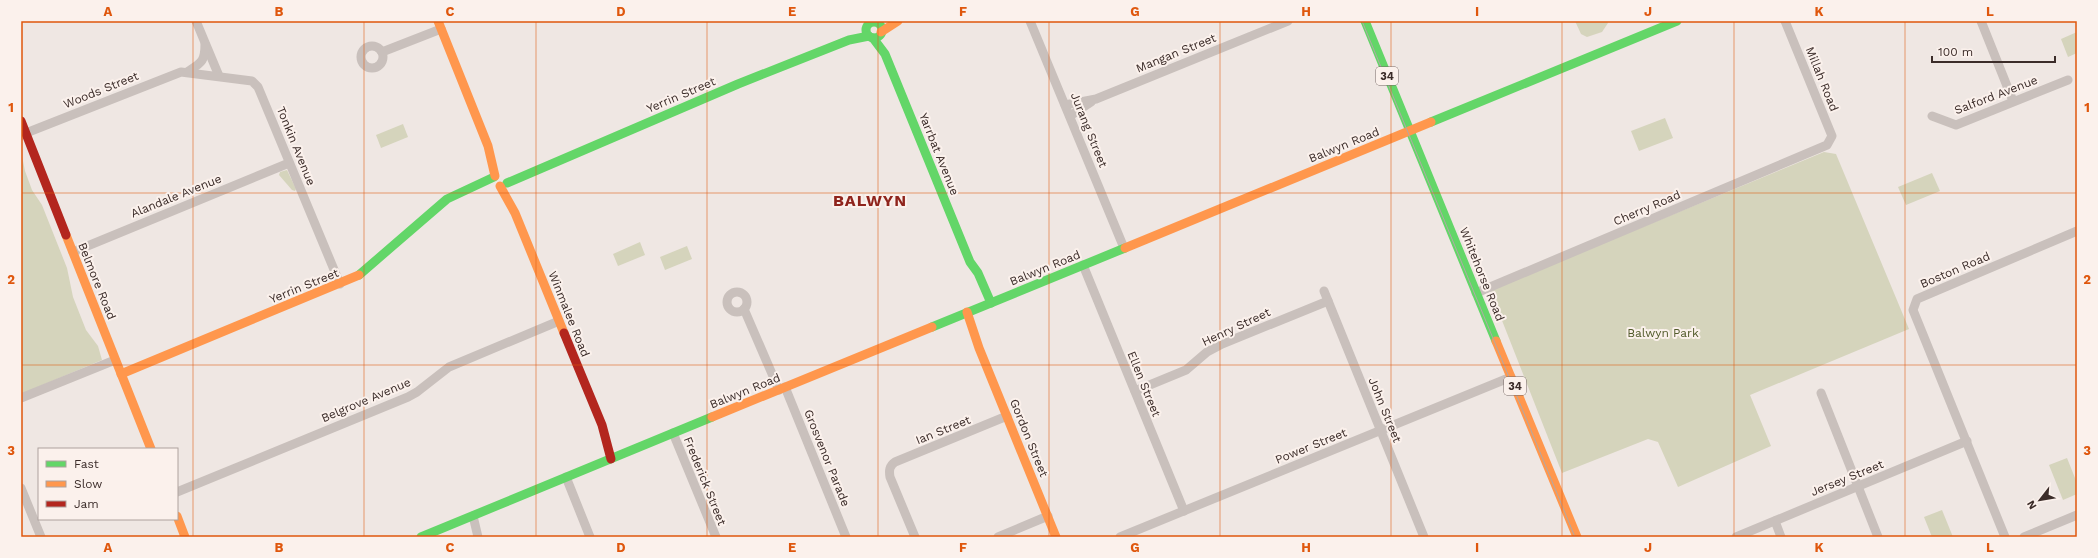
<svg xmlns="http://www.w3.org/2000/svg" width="2098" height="558" viewBox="0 0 2098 558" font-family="'Work Sans',sans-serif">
<rect width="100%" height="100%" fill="#efe7e3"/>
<g fill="#d5d4bc">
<polygon points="1575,21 1607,21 1608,23 1602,32 1587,37 1581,34"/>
<polygon points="2077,32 2077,53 2068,57 2061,39"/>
<polygon points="1665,118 1673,138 1639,151 1631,131"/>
<polygon points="403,124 408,137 381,148 376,135"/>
<polygon points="1824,152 1836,154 1909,329 1750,395 1771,446 1678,487 1658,442 1648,439 1562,473 1490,290"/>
<polygon points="22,156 25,171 32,190 42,205 67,268 73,297 86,330 98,346 102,360 21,394"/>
<polygon points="287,170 296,189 295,191 292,190 279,175 280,172"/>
<polygon points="1932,173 1940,191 1906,205 1898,187"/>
<polygon points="640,242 645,255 618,266 613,254"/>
<polygon points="687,246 692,259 665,270 660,257"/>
<polygon points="2067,458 2077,483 2077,494 2063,500 2049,465"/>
<polygon points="1942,510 1953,537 1932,537 1924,517"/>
</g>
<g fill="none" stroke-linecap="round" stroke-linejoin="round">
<g stroke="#c9c0bc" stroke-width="9">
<polyline points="196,21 219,76"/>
<polyline points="1030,21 1124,248"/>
<polyline points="1981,21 2013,101"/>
<circle cx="372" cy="57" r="11"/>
<polyline points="382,52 441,29"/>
<path d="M187 72C201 63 205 62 205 44"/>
<polyline points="1065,105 1096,99 1288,21"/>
<polyline points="1070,116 1091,102"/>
<polyline points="1932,116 1956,125 2068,80"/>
<polyline points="26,133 181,72 252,81 258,87 340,284"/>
<polyline points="73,252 289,163"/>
<polyline points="1083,265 1184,511"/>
<polyline points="1324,291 1424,537"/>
<circle cx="737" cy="302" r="10"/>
<polyline points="1476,293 1827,145 1832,136 1785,21"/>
<polyline points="744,309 779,390"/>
<polyline points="785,387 846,537"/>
<polyline points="1135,391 1186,370 1207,352 1222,344 1328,301"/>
<polyline points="1821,393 1878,537"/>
<polyline points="21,398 115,360"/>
<polyline points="673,433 716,537"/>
<polyline points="566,477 590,537"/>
<polyline points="21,488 41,537"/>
<polyline points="177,492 408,397 417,392 449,367 559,321"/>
<polyline points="473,516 478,537"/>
<polyline points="1775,521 1781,537"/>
<path d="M915 537 890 477C889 471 889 466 895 462L1007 416"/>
<polyline points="998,537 1048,516"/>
<polyline points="1120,537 1511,377"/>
<polyline points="1736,537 1967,441"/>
<polyline points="2005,537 1913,310 1917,299 2077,231"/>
<polyline points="2024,537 2077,515"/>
</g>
<g stroke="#63d668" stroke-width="9">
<polyline points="1365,21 1496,341"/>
<circle cx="874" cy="30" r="8"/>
<polyline points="873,38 885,54 970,262 978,273 991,303"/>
<polyline points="1431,122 1677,21"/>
<polyline points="507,183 738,84 849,40 869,36"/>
<polyline points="359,275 447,199 494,177"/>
<polyline points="932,327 1125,248"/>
<polyline points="421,537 712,417"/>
</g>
<g stroke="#ff974d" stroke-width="9">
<polyline points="438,21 488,146 495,176"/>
<polyline points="881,32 898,21"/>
<polyline points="500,186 515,213 564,333"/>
<polyline points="66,235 151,449"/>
<polyline points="1125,248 1431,122"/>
<polyline points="967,312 979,348 1056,537"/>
<polyline points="1496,341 1577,537"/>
<polyline points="121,374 359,275"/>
<polyline points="712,417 932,327"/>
<polyline points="177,516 185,537"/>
</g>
<g stroke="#b3261e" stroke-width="9">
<polyline points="21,121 66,235"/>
<polyline points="564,333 602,425 611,459"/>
</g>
<polyline stroke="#b1a9a6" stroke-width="1" points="1362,21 1575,537"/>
</g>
<path fill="none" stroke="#df570d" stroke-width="1" stroke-opacity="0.55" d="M193 21V537M364 21V537M536 21V537M707 21V537M878 21V537M1049 21V537M1220 21V537M1391 21V537M1562 21V537M1734 21V537M1905 21V537M21 193H2077M21 365H2077"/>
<g text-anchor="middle" stroke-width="4" stroke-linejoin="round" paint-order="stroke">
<g fill="#fbf1ec" stroke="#756764" stroke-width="1">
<rect x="1376" y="67" width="22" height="18" rx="3"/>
<rect x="1504" y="377" width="22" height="18" rx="3"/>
</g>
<g font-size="11" font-weight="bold" fill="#3b2c29">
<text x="1387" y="80">34</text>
<text x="1515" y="390">34</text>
</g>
<g font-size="12" fill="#3b2c29" stroke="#fbf1ec">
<text transform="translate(1176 53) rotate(-22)" y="4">Mangan Street</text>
<text transform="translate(1822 79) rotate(68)" y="4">Millah Road</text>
<text transform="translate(101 90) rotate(-22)" y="4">Woods Street</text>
<text transform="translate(681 95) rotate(-23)" y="4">Yerrin Street</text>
<text transform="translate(1996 95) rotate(-21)" y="4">Salford Avenue</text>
<text transform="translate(1089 130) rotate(68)" y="4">Jurang Street</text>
<text transform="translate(1344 145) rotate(-22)" y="4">Balwyn Road</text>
<text transform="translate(296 146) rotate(68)" y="4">Tonkin Avenue</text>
<text transform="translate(939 154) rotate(68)" y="4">Yarrbat Avenue</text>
<text transform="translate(176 196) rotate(-22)" y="4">Alandale Avenue</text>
<text transform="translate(1647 208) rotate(-23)" y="4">Cherry Road</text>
<text transform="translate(1045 268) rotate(-22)" y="4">Balwyn Road</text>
<text transform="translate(1955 270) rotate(-23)" y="4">Boston Road</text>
<text transform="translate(1482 274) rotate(68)" y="4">Whitehorse Road</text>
<text transform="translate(97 281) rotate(68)" y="4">Belmore Road</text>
<text transform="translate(304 286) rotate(-22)" y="4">Yerrin Street</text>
<text transform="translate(569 314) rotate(68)" y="4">Winmalee Road</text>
<text transform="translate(1236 327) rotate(-25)" y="4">Henry Street</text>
<text transform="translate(1144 384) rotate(68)" y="4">Ellen Street</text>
<text transform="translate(745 391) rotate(-22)" y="4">Balwyn Road</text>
<text transform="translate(366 400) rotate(-23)" y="4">Belgrove Avenue</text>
<text transform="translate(1385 410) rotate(68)" y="4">John Street</text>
<text transform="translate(943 430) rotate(-22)" y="4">Ian Street</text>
<text transform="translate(1029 438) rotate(68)" y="4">Gordon Street</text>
<text transform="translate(1311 446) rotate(-22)" y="4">Power Street</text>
<text transform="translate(827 458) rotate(68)" y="4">Grosvenor Parade</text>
<text transform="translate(1847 478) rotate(-22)" y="4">Jersey Street</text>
<text transform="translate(705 481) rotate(68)" y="4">Frederick Street</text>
</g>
<g font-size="12" fill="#525b2b" stroke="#fbf1ec">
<text x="1663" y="337">Balwyn Park</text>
</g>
<g font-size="16" font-weight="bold" letter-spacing="1" fill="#8f241c" stroke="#fbf1ec">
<text x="870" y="206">BALWYN</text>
</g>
</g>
<rect width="2098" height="558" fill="none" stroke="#fbf1ec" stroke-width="44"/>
<rect x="38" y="448" width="140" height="72" fill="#fbf1ec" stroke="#aea29e"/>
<rect x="46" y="461" width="20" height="6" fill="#63d668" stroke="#aea29e"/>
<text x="74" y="468" font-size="12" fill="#3b2c29">Fast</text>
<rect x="46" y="481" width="20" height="6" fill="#ff974d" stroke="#aea29e"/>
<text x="74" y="488" font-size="12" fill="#3b2c29">Slow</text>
<rect x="46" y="501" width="20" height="6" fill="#b3261e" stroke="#aea29e"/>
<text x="74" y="508" font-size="12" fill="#3b2c29">Jam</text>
<g transform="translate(2040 500) rotate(239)" stroke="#fbf1ec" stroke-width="3" paint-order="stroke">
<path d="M0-3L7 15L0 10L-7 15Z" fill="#3b2c29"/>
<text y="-6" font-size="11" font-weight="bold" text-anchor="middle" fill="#3b2c29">N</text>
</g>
<path d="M1932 56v6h123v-6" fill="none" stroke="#3b2c29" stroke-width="2"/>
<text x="1938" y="56" font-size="12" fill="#3b2c29" stroke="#fbf1ec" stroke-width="3" paint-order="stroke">100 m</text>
<rect x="22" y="22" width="2054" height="514" fill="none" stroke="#df570d" stroke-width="1.5"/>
<g font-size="13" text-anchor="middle" font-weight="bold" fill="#df570d">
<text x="108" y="16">A</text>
<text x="279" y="16">B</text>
<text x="450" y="16">C</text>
<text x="621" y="16">D</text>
<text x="792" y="16">E</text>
<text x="963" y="16">F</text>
<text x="1135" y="16">G</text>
<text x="1306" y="16">H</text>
<text x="1477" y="16">I</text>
<text x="1648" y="16">J</text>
<text x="1819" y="16">K</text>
<text x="1990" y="16">L</text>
<text x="11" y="112">1</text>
<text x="2087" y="112">1</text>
<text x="11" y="284">2</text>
<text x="2087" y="284">2</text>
<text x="11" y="455">3</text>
<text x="2087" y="455">3</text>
<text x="108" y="552">A</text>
<text x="279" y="552">B</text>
<text x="450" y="552">C</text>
<text x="621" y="552">D</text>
<text x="792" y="552">E</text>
<text x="963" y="552">F</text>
<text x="1135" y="552">G</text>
<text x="1306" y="552">H</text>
<text x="1477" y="552">I</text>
<text x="1648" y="552">J</text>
<text x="1819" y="552">K</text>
<text x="1990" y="552">L</text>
</g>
</svg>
